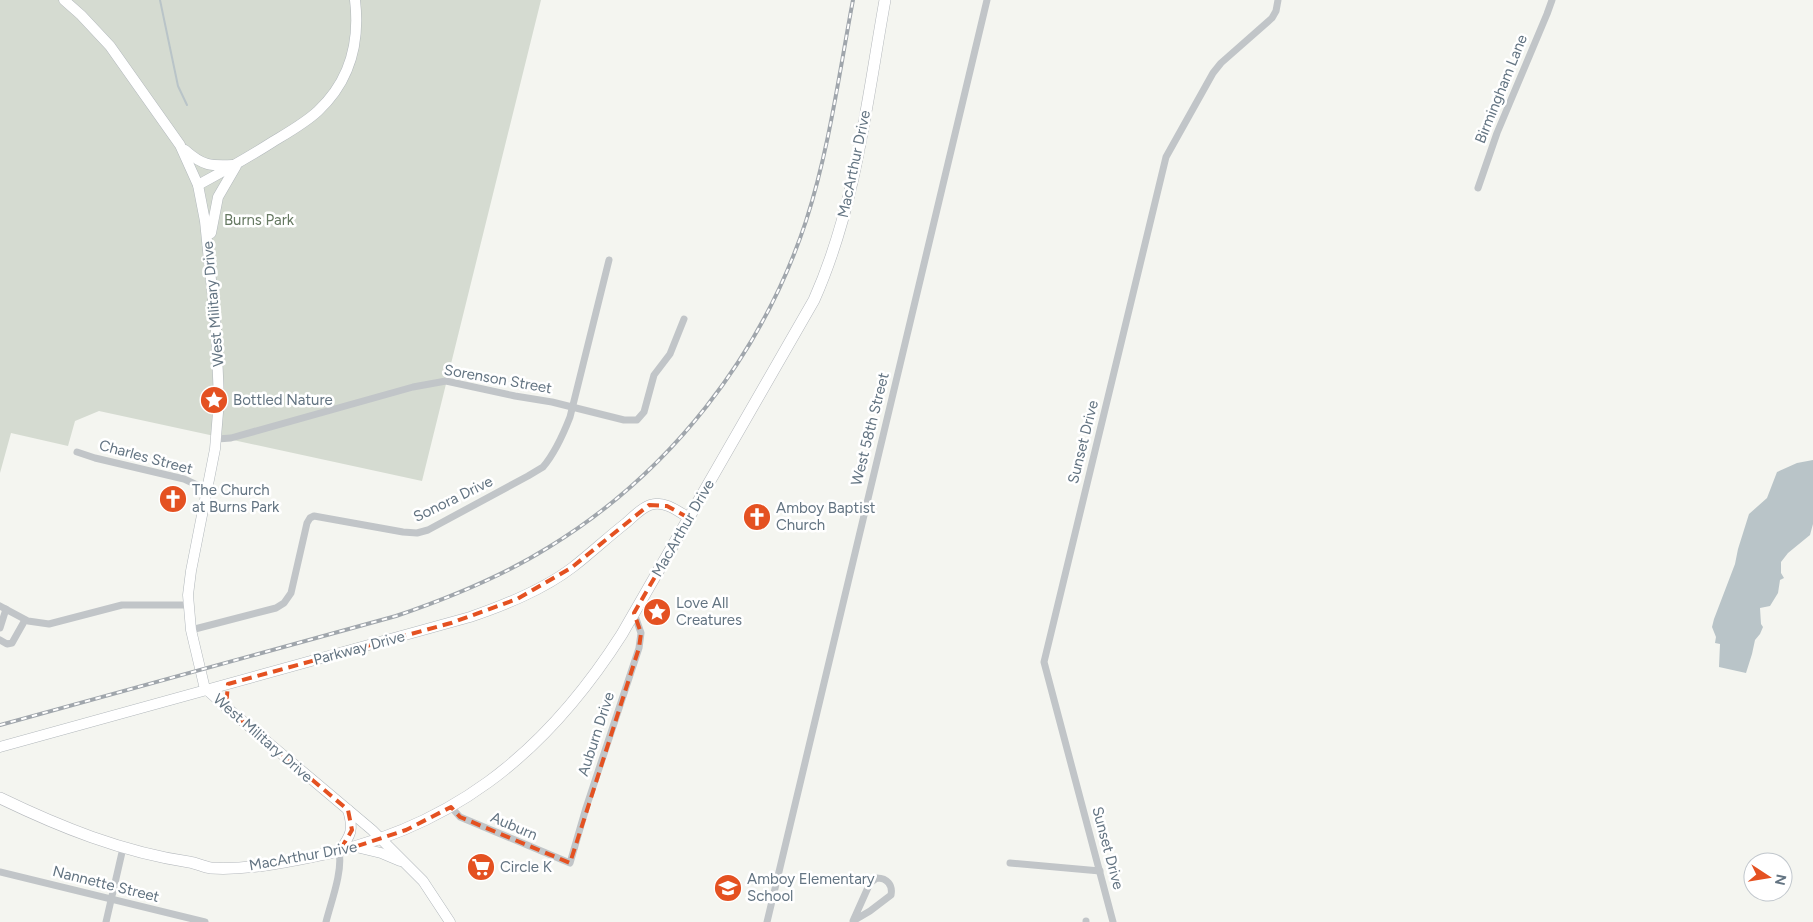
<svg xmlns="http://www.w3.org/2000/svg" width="1813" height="922" viewBox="0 0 1813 922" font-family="Figtree,sans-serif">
<rect width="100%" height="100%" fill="#f4f5f0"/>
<polygon fill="#d5dbd1" points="0,0 541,0 422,481 99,411 75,421 68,446 11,433 0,473"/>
<polygon fill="#b9c4c8" points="1813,460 1813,524 1810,535 1788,553 1781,562 1781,573 1784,578 1780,580 1778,593 1770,606 1760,608 1761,624 1763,627 1760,634 1755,640 1752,654 1746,673 1719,667 1720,644 1715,643 1716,637 1712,627 1714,619 1735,564 1738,549 1749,514 1767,498 1777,472 1797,463"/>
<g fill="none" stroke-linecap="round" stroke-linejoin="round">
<polyline stroke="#b9c4c8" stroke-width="2" points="160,0 178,86 187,105"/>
<defs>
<g id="secondary">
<polyline points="64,0 81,15 110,46 180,145 198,185 205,221 216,329 219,400 215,449 191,571 188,595 191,630 204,685 207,690 226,707 372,830 423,881 450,922"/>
<path d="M185 150C203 166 210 166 233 165"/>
<path d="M198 185C224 171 249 157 274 141 289 132 305 123 318 111 350 81 360 42 355 0"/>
<polyline points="211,233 218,197 236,166"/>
<path d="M0 747 470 617C505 605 543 590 573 567 591 553 608 537 626 523 633 517 641 508 650 505 664 500 678 511 689 518"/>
<polyline points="356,847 381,853 400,861"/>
<path d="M339 852C351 835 354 830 348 810"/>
</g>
<path id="primary" d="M0 798C60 827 122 852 189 862 196 863 204 867 211 868 242 870 274 864 305 858 448 833 545 755 622 634L814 300C856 206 867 100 885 0"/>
</defs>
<use href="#secondary" stroke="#b1b7bb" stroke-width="11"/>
<use href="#primary" stroke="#b4b8bc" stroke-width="12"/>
<g stroke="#c1c5c8" stroke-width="7">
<polyline points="1478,188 1497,133 1547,14 1552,0"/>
<polyline points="217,439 231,438 413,387 446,381 515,396 552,402 624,420 637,420 644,412 654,375 670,354 684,319"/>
<polyline points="77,452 95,458 184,479 208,490"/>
<polyline points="0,606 28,621 49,624 122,605 188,605"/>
<polyline points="0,628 6,609"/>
<path d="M191 630 276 608 284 603 291 593 307 523 310 518 314 516 403 532 417 533 428 530 528 476 543 467C555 453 563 435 570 417L609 260"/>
<polyline points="0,640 7,644 12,643 25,620"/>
<polyline points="451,807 460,817 570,863 586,808 639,648 641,633 634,613"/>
<polyline points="1010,863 1100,871"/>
<polyline points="0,872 205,922"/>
<path d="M877 878C887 878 893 885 891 895L870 911 853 921 870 883Z"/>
<polyline points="106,922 123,848"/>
<path d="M326 922C331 902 343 871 339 852"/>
<polyline points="767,922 987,0"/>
<polyline points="1086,922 1086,921"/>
<polyline points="1113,922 1044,662 1166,157 1213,73 1221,63 1272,18 1276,11 1278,0"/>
</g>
<use href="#secondary" stroke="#fff" stroke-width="10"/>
<use href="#primary" stroke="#fff" stroke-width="11"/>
<defs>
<path id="rail" d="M0 725 396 616C449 598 501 577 549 547 670 473 762 355 806 221 829 150 839 74 853 0"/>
</defs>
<use href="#rail" stroke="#a0a6ac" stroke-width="4"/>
<use href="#rail" stroke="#fff" stroke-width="2" stroke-dasharray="5.5" stroke-linecap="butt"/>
</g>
<path fill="none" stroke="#e45121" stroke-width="4" stroke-dasharray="10 6" stroke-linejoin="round" d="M649 505 667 506 689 518 634 613 641 633 639 648 570 863 460 817 451 807 406 830 339 852 352 830 348 810 226 707 228 684 451 623 517 599 571 568Z"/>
<defs>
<symbol id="sight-disc" viewBox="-11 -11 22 22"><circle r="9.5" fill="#e45121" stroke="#fff"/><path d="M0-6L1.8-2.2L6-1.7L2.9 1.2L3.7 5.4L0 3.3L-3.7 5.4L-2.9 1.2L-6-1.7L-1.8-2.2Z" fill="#fff"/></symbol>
<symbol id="church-disc" viewBox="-11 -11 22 22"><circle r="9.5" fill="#e45121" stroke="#fff"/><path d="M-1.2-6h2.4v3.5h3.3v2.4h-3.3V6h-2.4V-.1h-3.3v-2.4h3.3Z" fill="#fff"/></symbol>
<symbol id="supermarket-disc" viewBox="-11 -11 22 22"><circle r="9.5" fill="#e45121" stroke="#fff"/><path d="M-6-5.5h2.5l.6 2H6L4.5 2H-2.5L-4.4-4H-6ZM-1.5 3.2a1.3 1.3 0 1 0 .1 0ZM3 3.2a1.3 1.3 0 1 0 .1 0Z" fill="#fff"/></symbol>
<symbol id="school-disc" viewBox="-11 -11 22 22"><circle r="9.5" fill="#e45121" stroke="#fff"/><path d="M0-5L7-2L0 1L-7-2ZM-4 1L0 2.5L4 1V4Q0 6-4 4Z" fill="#fff"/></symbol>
</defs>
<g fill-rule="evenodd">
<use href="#sight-disc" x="198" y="384" width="32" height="32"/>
<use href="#church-disc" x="157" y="483" width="32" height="32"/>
<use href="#church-disc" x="741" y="501" width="32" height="32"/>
<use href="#sight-disc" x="641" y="596" width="32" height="32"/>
<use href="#supermarket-disc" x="465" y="851" width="32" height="32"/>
<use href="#school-disc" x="712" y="872" width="32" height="32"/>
</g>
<g text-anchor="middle" stroke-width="5" stroke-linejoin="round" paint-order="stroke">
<g font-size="15" fill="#637482" stroke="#fff">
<text transform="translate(1501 89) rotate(-68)" y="5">Birmingham Lane</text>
<text transform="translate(854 164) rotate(-78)" y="5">MacArthur Drive</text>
<text transform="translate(213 304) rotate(-95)" y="5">West Military Drive</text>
<text transform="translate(498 379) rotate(10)" y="5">Sorenson Street</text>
<text transform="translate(870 429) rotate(-76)" y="5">West 58th Street</text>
<text transform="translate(1083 442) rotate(-76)" y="5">Sunset Drive</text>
<text transform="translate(146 457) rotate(15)" y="5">Charles Street</text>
<text transform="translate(453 499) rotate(-26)" y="5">Sonora Drive</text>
<text transform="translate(683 528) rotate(-60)" y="5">MacArthur Drive</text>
<text transform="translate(359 648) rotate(-15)" y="5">Parkway Drive</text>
<text transform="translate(596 734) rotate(-72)" y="5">Auburn Drive</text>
<text transform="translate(263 738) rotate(41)" y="5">West Military Drive</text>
<text transform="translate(514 826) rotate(23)" y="5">Auburn</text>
<text transform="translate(1108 848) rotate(75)" y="5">Sunset Drive</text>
<text transform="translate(303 856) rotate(-10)" y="5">MacArthur Drive</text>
<text transform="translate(106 884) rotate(14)" y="5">Nannette Street</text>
</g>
<g font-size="15" fill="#667962" stroke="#fff">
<text x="259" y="225">Burns Park</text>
</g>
<g font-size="15" fill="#637482" stroke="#fff" text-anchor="start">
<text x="233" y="405">Bottled Nature</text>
<text x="192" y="495">The Church<tspan x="192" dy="17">at Burns Park</tspan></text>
<text x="776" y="513">Amboy Baptist<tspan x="776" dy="17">Church</tspan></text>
<text x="676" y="608">Love All<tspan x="676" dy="17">Creatures</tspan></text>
<text x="500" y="872">Circle K</text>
<text x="747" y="884">Amboy Elementary<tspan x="747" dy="17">School</tspan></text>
</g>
</g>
<g transform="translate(1768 877) rotate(102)"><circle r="24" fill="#ffffff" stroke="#c1c7cd"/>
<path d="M0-4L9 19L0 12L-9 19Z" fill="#e45121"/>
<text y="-8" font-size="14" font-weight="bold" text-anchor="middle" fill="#637482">N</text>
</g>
</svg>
